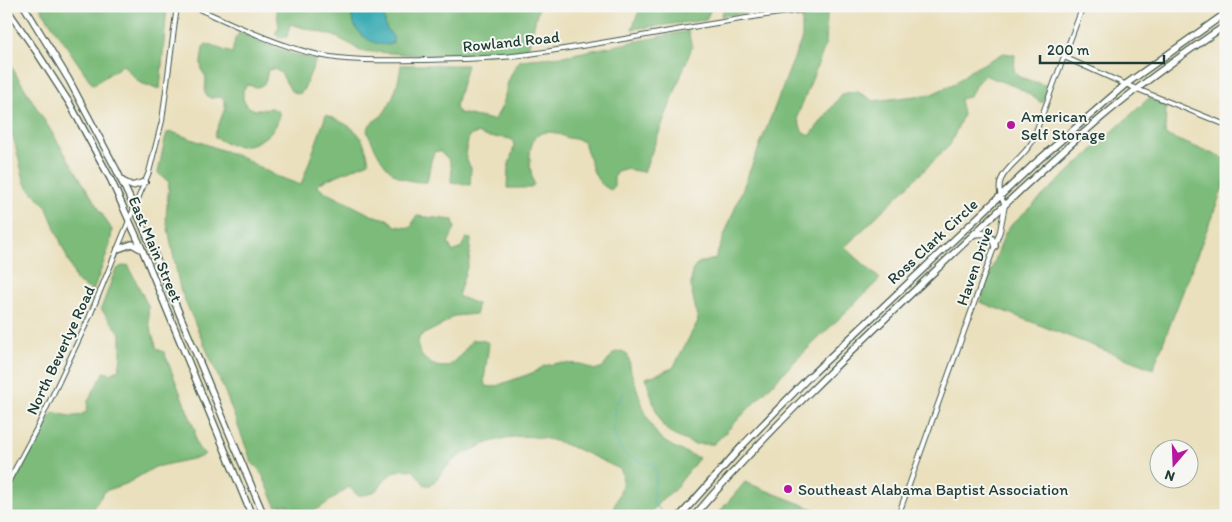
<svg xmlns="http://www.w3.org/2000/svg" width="1232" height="522" viewBox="0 0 1232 522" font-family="Itim,sans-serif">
<rect width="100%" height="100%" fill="#f6f6f2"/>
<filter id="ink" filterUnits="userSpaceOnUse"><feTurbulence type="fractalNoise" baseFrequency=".02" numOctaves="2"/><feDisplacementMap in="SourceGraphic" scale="10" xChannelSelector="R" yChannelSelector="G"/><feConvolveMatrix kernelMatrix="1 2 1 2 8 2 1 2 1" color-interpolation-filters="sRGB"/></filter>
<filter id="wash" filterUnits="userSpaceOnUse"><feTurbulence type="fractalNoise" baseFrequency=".0096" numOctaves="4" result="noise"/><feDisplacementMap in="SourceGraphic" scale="20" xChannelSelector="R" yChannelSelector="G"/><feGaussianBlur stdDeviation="1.12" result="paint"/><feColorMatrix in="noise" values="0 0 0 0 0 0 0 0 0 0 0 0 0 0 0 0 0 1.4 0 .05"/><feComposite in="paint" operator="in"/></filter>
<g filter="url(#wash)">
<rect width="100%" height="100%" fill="#eae0bd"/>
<g fill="#7cbb7a" stroke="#4e7c57">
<polygon points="39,6 167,6 160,89 140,83 123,65 93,85"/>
<polygon points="276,6 350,6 356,29 364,36 393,37 386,28 382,6 539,6 527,52 433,56 360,51 350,44 334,36 290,24 287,37 280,37 275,34 279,27"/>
<polygon points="641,6 712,6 706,20 632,29"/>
<polygon points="725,6 793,6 721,16"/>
<polygon points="827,13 826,44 797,117 802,131 810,136 842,94 856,91 874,101 932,94 955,83 970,71 1004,53 1015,55 1014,70 1019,77 1048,86 1042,103 1019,88 984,75 977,83 969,97 960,99 963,115 950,145 845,247 880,279 795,361 714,444 693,444 673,435 663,426 655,408 646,378 673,368 698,321 691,287 692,271 698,263 715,259 802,38 802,14"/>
<path d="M688 31 692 47 644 172 624 169 617 171 614 177V187L611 190C590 181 593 160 583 142 578 139 574 139 568 138 562 136 556 132 549 132 524 132 529 168 534 184L531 188H507L508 168 514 147 513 140C499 134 493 142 478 133L469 136 466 150 467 161 471 168 470 185 451 182C452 166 453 161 439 151L434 152 431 161 427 182C389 183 381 161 367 131 370 120 376 122 383 114 393 101 399 82 401 65H467L455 108 459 113 493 120C505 107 504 97 508 82 511 74 515 67 520 60L563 56Z"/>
<path d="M239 33 289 53 316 60 303 91 299 94 291 91 281 73 274 69 268 70 266 79 263 85 257 87 247 85 243 90V99L247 106 255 110 272 108 279 112C281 130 257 146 241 146 231 146 222 141 214 137L225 108V101L221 97 210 98 205 94 206 77 202 71 201 62 203 47 206 44 232 53 235 39Z"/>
<polygon points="6,58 112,230 110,245 93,291 77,282 46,206 25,184 14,140 6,124"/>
<polygon points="1149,98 1166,107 1165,135 1226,159 1226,180 1153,369 980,302 1005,233 1013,223"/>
<path d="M326 115C353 127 363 130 369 162L324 181 317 185 320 189 371 215 387 219 396 226 409 228 412 226 414 219 417 216 453 220 455 228 448 243 453 252 461 248 466 238 471 239 469 261 458 296 477 304 476 314 454 316 442 325 420 336C419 339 418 341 418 344 417 358 438 372 450 365 457 361 467 347 472 340H482L489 343 484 381 486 386 493 387 535 372 544 366 558 363 581 364 594 370 603 367 614 353 621 351 626 353C631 360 629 368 632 375 640 395 647 428 664 441 675 449 688 453 699 458L674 490 662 499 648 516H610C615 502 628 482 620 469 569 446 535 422 478 447 471 451 461 454 455 459 446 466 439 477 431 485H425L413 470C408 470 401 469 397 471 379 478 384 496 357 495L349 487C332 498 315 516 293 516L288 505 276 506 261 472 252 463 225 392 180 289 166 218 169 182 158 173 165 139 167 133 172 132 241 157 276 176 301 185Z"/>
<path d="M128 265 148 306 149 323 157 349 164 352 195 430C195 441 195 447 205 454L201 457 155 467 126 484 105 491 93 508 90 516H6V496L53 412C67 415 75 420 87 411L88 401 104 372 111 374 119 369 121 357V334L101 309 115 271 120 267Z"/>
<polygon points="745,482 831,516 716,516"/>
</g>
<path fill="#3bacb4" stroke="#2d7474" d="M350 6H382L386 28 393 37V43C380 49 361 38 355 26 352 20 351 13 350 6Z"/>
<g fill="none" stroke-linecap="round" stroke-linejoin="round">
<path stroke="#3bacb4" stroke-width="1" d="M625 392 615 405V421L613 428 614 434 620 449 624 454 645 463H652C659 478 656 478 652 492L655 494 653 505 660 509 659 516"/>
</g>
</g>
<g filter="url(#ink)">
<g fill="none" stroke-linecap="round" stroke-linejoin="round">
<defs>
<g id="tertiary">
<path d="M192 6C233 24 275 45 319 55 351 62 387 60 421 60 455 59 489 59 522 55 629 41 733 16 840 6"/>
<polyline points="1064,57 1120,82 1226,125"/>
<polyline points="6,486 37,428 89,318 149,172 162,121 177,6"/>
<path d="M898 516 1000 231 1005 205C987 174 1018 166 1032 142L1083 6"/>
</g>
<g id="trunk">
<polyline points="24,6 69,80 116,169 141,222 264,516"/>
<polyline points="6,8 36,51 70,104 111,180 142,249 252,516"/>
<polyline points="122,181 132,186 145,182"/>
<path d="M974 234C987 232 991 234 995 246"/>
<polyline points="118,249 132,244 141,249"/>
<polyline points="680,516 743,445 808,378 1034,164 1126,84 1226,13"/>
<path d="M694 516C769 429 852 350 935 271 990 219 1044 166 1102 117 1141 84 1183 54 1226 25"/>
</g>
</defs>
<use href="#tertiary" stroke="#3d5549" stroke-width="6"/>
<use href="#trunk" stroke="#3d5549" stroke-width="8"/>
<use href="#tertiary" stroke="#fff" stroke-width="4"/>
<use href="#trunk" stroke="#fff" stroke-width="5.5"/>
</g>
</g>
<g fill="#b5179e" stroke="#f6f6f2" stroke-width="2">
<circle cx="1011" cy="125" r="5"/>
<circle cx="788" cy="489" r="5"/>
</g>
<g text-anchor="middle" stroke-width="4" stroke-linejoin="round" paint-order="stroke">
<g font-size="16" fill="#1f3d34" stroke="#f6f6f2">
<text transform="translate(511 41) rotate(-6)" y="6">Rowland Road</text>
<text transform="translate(932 241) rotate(-43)" y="6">Ross Clark Circle</text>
<text transform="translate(156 249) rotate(67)" y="6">East Main Street</text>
<text transform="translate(974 266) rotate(-71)" y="6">Haven Drive</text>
<text transform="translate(60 350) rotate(-65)" y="6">North Beverlye Road</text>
</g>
<g font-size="16" fill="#1f3d34" stroke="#f6f6f2" text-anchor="start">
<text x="1021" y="122">American<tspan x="1021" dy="18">Self Storage</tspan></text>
<text x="798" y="495">Southeast Alabama Baptist Association</text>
</g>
</g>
<rect width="1232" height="522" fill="none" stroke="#f6f6f2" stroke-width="25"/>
<g transform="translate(1174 464) rotate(199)"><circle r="24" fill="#f6f6f2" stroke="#a0aca6"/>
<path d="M0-4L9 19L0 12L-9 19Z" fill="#b5179e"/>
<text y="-8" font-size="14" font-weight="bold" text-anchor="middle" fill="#1f3d34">N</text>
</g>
<path d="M1040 55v8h124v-8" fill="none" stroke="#1f3d34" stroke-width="2.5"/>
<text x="1047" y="55" font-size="15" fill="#1f3d34" stroke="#f6f6f2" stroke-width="4" paint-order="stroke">200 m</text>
</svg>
